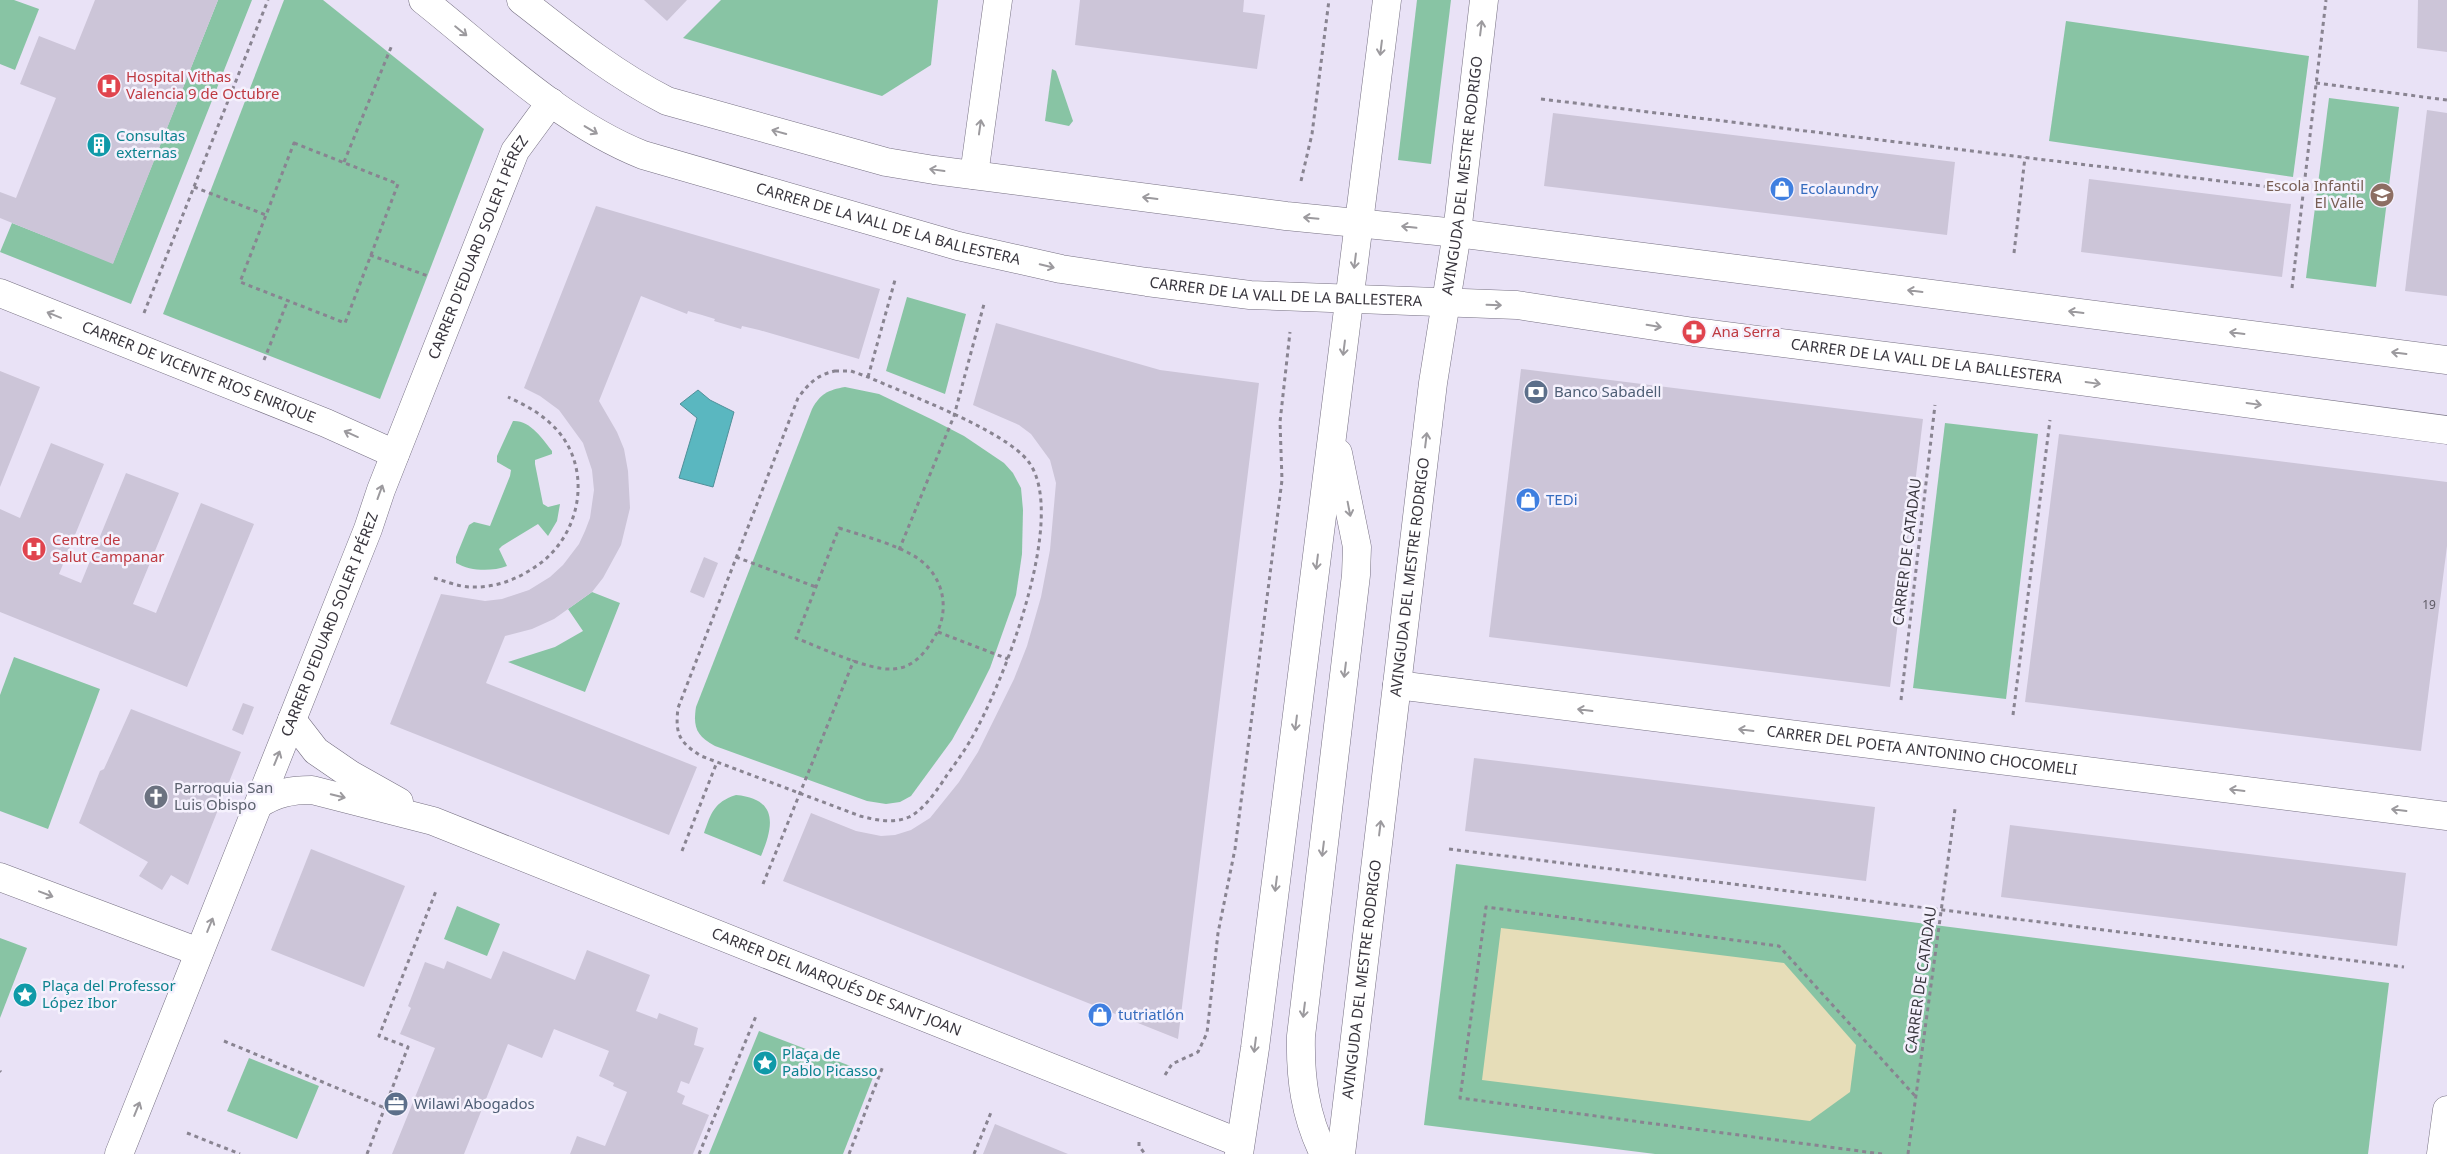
<svg xmlns="http://www.w3.org/2000/svg" width="2447" height="1154" viewBox="0 0 2447 1154" font-family="'Noto Sans',sans-serif">
<rect width="100%" height="100%" fill="#e9e2f6"/>
<g fill="#88c4a4">
<polygon points="0,0 14,0 39,9 15,70 0,64"/>
<polygon points="218,0 252,0 131,304 0,252 12,223 113,263"/>
<polygon points="284,0 323,0 484,129 380,399 163,314"/>
<polygon points="721,0 938,0 931,65 882,96 683,38"/>
<polygon points="1417,0 1451,0 1431,164 1398,160"/>
<polygon points="2066,21 2309,56 2293,177 2049,141"/>
<polygon points="1052,69 1056,71 1073,121 1069,126 1045,121"/>
<polygon points="2329,98 2399,107 2376,287 2306,278"/>
<polygon points="907,297 966,314 945,394 886,371"/>
<path d="M845 387 879 394 933 420 964 436 1004 463 1013 473 1021 488 1023 510 1022 554 1016 595 990 668 973 702 952 740 911 796 900 802 886 804 867 801 715 746C696 736 693 727 696 707L812 409C820 394 828 390 845 387Z"/>
<path d="M513 421C530 420 543 439 552 451V454L535 460V464L543 504 548 507 560 504 557 521 548 536 538 524 502 546 499 549 507 566C491 572 470 571 456 563V557L469 525 474 522 490 526 510 476 511 470 497 462V456Z"/>
<polygon points="1945,423 2038,434 2006,699 1913,688"/>
<polygon points="592,592 620,603 585,692 508,662 555,647 583,631 568,609"/>
<polygon points="14,657 100,689 48,829 0,811 0,695"/>
<path d="M736 795C778 799 774 825 761 856L704 833C711 813 714 802 736 795Z"/>
<polygon points="1456,864 2389,983 2368,1154 1655,1154 1424,1125"/>
<polygon points="457,906 500,924 487,956 444,939"/>
<polygon points="0,938 27,948 0,1018"/>
<polygon points="759,1031 874,1075 843,1154 709,1154"/>
<polygon points="249,1058 319,1086 297,1139 227,1111"/>
</g>
<polygon fill="#e6ddb8" points="1501,928 1784,963 1856,1045 1850,1092 1810,1121 1482,1080"/>
<polygon fill="#5ab7c0" stroke="#509099" points="698,390 710,400 734,412 713,487 679,478 697,418 680,404"/>
<g fill="#ccc5d8">
<polygon points="95,0 218,0 113,264 0,218 0,192 16,198 56,98 20,84 39,36 75,50"/>
<polygon points="644,0 687,0 667,21"/>
<polygon points="1080,0 1244,0 1243,12 1265,15 1257,69 1075,45"/>
<polygon points="2418,0 2447,0 2447,52 2417,48"/>
<polygon points="2427,110 2447,113 2447,296 2405,291"/>
<polygon points="1553,113 1955,162 1947,235 1544,186"/>
<polygon points="2089,179 2291,204 2282,277 2081,252"/>
<polygon points="596,206 880,289 859,359 759,330 742,326 741,329 714,321 715,319 702,315 688,311 687,314 641,296 599,401 617,432 624,449 628,471 630,508 621,545 603,578 592,592 554,619 532,629 505,636 486,683 697,767 669,835 390,724 441,594 485,601 502,599 529,590 550,577 563,565 579,544 585,531 590,518 594,490 592,470 583,443 559,410 540,396 524,388"/>
<polygon points="996,323 1160,370 1259,383 1178,1039 783,881 811,813 856,831 881,836 895,835 911,830 930,818 959,782 978,752 1014,679 1027,646 1041,597 1050,550 1056,483 1050,460 1031,434 1019,425 973,405"/>
<polygon points="1521,369 1923,419 1890,687 1489,637"/>
<polygon points="0,371 40,387 0,487"/>
<polygon points="2059,434 2447,482 2447,546 2421,751 2025,702"/>
<polygon points="51,443 104,464 59,574 81,583 126,473 179,493 133,604 156,613 201,503 254,524 187,687 0,612 0,509 20,518"/>
<polygon points="704,557 718,563 704,598 690,592"/>
<polygon points="243,703 254,707 243,735 232,730"/>
<polygon points="131,709 241,752 188,885 171,875 162,890 139,876 148,862 79,823 100,771 104,769"/>
<polygon points="1474,758 1875,807 1866,881 1465,831"/>
<polygon points="2010,825 2406,873 2397,946 2001,897"/>
<polygon points="311,849 405,886 364,987 271,950"/>
<polygon points="587,950 650,975 636,1011 657,1019 659,1013 698,1028 694,1045 704,1048 689,1084 681,1081 677,1092 685,1096 682,1104 709,1115 693,1154 570,1154 577,1136 605,1146 627,1092 613,1086 614,1083 599,1076 609,1051 554,1029 542,1058 508,1044 464,1154 392,1154 435,1048 400,1034 411,1008 408,1006 425,962 444,969 447,961 491,979 503,951 575,980"/>
<polygon points="995,1124 1068,1154 983,1154"/>
</g>
<g fill="none" stroke-linecap="round" stroke-linejoin="round">
<defs>
<g id="street">
<polyline points="974,175 998,0"/>
<path id="s1" d="M0 293 326 423 395 454"/>
<path id="s2" d="M1397 685 2447 816"/>
<polyline points="292,720 316,751 351,775 399,802"/>
<path id="s3" d="M259 804C276 793 291 790 312 790L433 821 1240 1143"/>
<polyline points="0,877 199,952"/>
<path id="s4" d="M119 1154 368 529 381 490 515 151 551 102"/>
<polyline points="2441,1154 2447,1110"/>
</g>
<g id="secondary">
<path id="s5" d="M423 0C491 54 562 123 643 155L958 246 1061 269 1147 282 1250 295 1517 305 1694 332 1990 369 2447 430"/>
<path d="M521 0C568 37 614 74 667 101L886 162 934 170 1286 216 1457 233 2447 360"/>
</g>
<g id="primary">
<polyline points="1239,1154 1255,1048 1387,0"/>
<path d="M1324 1154C1305 1116 1300 1078 1301 1036L1356 575 1357 547 1338 453"/>
<path id="s6" d="M1341 1154 1433 383 1457 233 1484 0"/>
</g>
</defs>
<use href="#street" stroke="#767082" stroke-width="29"/>
<use href="#secondary" stroke="#767082" stroke-width="29"/>
<use href="#primary" stroke="#767082" stroke-width="29"/>
<g stroke="#898491" stroke-width="3" stroke-dasharray="4 4" stroke-linecap="butt">
<polyline points="2316,83 2447,100"/>
<polyline points="1541,99 2303,191"/>
<polygon points="294,143 398,184 345,323 240,282"/>
<polyline points="344,162 392,45"/>
<polyline points="1301,181 1312,134 1329,0"/>
<polyline points="194,187 266,215"/>
<polyline points="2014,253 2025,157"/>
<polyline points="370,255 428,276"/>
<polyline points="2292,288 2326,0"/>
<polyline points="144,313 268,0"/>
<polyline points="264,360 288,300"/>
<path d="M835 371H851L868 377C906 394 1004 430 1028 461 1070 515 1002 687 970 741 963 753 955 764 947 775 938 789 924 810 909 817 893 824 876 820 860 816L701 756C679 742 675 734 678 708L798 398C809 383 817 375 835 371Z"/>
<polyline points="868,377 895,280"/>
<path d="M839 528C863 536 900 545 920 560 945 579 950 612 934 638 925 653 913 668 893 669 869 671 819 647 796 638Z"/>
<polyline points="899,550 954,416 984,304"/>
<polyline points="736,557 816,587"/>
<path d="M434 578C445 581 459 587 471 587 494 588 516 580 535 567 583 536 595 463 550 423 537 411 523 404 508 397"/>
<polyline points="938,632 1008,659"/>
<polyline points="1901,700 1935,405"/>
<polyline points="2013,715 2050,420"/>
<polyline points="1449,849 2404,967"/>
<polyline points="682,851 717,762"/>
<polyline points="763,884 854,660"/>
<polyline points="224,1041 385,1108"/>
<polyline points="0,1071 1,1072"/>
<polyline points="1165,1075 1172,1064 1198,1052 1207,1033 1218,933 1235,849 1282,480 1280,422 1290,332"/>
<polyline points="187,1133 240,1154"/>
<polyline points="1139,1142 1139,1146 1145,1154"/>
<polyline points="367,1154 408,1047 379,1036 436,891"/>
<polyline points="699,1154 756,1016"/>
<polyline points="849,1154 883,1066"/>
<polyline points="974,1154 992,1110"/>
<polyline points="1882,1154 1460,1098 1486,907 1779,946 1916,1097"/>
<polyline points="1908,1154 1955,809"/>
</g>
<use href="#street" stroke="#fff" stroke-width="28"/>
<use href="#secondary" stroke="#fff" stroke-width="28"/>
<use href="#primary" stroke="#fff" stroke-width="28"/>
</g>
<defs><path id="oneway-shaft" d="M-6 0H5M1.5-3L5.5 0L1.5 3" fill="none" stroke-width="1.6" stroke-linecap="round" stroke-linejoin="round" transform="scale(1.25)"/></defs>
<g stroke="#9c9a9e">
<use href="#oneway-shaft" transform="translate(1481 28) rotate(-83)"/>
<use href="#oneway-shaft" transform="translate(461 31) rotate(39)"/>
<use href="#oneway-shaft" transform="translate(1381 48) rotate(97)"/>
<use href="#oneway-shaft" transform="translate(980 127) rotate(-82)"/>
<use href="#oneway-shaft" transform="translate(591 130) rotate(31)"/>
<use href="#oneway-shaft" transform="translate(779 132) rotate(-165)"/>
<use href="#oneway-shaft" transform="translate(937 170) rotate(-172)"/>
<use href="#oneway-shaft" transform="translate(1150 198) rotate(-173)"/>
<use href="#oneway-shaft" transform="translate(1311 218) rotate(-175)"/>
<use href="#oneway-shaft" transform="translate(1409 227) rotate(-174)"/>
<use href="#oneway-shaft" transform="translate(1355 261) rotate(97)"/>
<use href="#oneway-shaft" transform="translate(1047 266) rotate(13)"/>
<use href="#oneway-shaft" transform="translate(1915 291) rotate(-173)"/>
<use href="#oneway-shaft" transform="translate(1494 305) rotate(2)"/>
<use href="#oneway-shaft" transform="translate(2076 312) rotate(-173)"/>
<use href="#oneway-shaft" transform="translate(54 315) rotate(-158)"/>
<use href="#oneway-shaft" transform="translate(1654 326) rotate(9)"/>
<use href="#oneway-shaft" transform="translate(2237 333) rotate(-173)"/>
<use href="#oneway-shaft" transform="translate(1344 348) rotate(97)"/>
<use href="#oneway-shaft" transform="translate(2399 353) rotate(-173)"/>
<use href="#oneway-shaft" transform="translate(2093 383) rotate(8)"/>
<use href="#oneway-shaft" transform="translate(2254 404) rotate(8)"/>
<use href="#oneway-shaft" transform="translate(351 434) rotate(-156)"/>
<use href="#oneway-shaft" transform="translate(1426 440) rotate(-83)"/>
<use href="#oneway-shaft" transform="translate(380 492) rotate(-70)"/>
<use href="#oneway-shaft" transform="translate(1349 509) rotate(79)"/>
<use href="#oneway-shaft" transform="translate(1317 562) rotate(97)"/>
<use href="#oneway-shaft" transform="translate(1345 670) rotate(97)"/>
<use href="#oneway-shaft" transform="translate(1585 710) rotate(-173)"/>
<use href="#oneway-shaft" transform="translate(1296 723) rotate(97)"/>
<use href="#oneway-shaft" transform="translate(1746 730) rotate(-173)"/>
<use href="#oneway-shaft" transform="translate(277 758) rotate(-68)"/>
<use href="#oneway-shaft" transform="translate(2237 790) rotate(-173)"/>
<use href="#oneway-shaft" transform="translate(338 796) rotate(14)"/>
<use href="#oneway-shaft" transform="translate(2399 810) rotate(-173)"/>
<use href="#oneway-shaft" transform="translate(1380 828) rotate(-83)"/>
<use href="#oneway-shaft" transform="translate(1323 849) rotate(97)"/>
<use href="#oneway-shaft" transform="translate(1276 884) rotate(97)"/>
<use href="#oneway-shaft" transform="translate(46 894) rotate(21)"/>
<use href="#oneway-shaft" transform="translate(210 925) rotate(-68)"/>
<use href="#oneway-shaft" transform="translate(1304 1010) rotate(97)"/>
<use href="#oneway-shaft" transform="translate(1255 1045) rotate(97)"/>
<use href="#oneway-shaft" transform="translate(137 1109) rotate(-68)"/>
</g>
<defs>
<symbol id="hospital-disc" viewBox="-11 -11 22 22"><circle r="9.5" fill="#e0444e" stroke="#f5f1fd"/><path d="M-5-5h3v3.5h4V-5h3V5h-3V1.5h-4V5h-3Z" fill="#fff"/></symbol>
<symbol id="building-disc" viewBox="-11 -11 22 22"><circle r="9.5" fill="#0f9aa8" stroke="#f5f1fd"/><path d="M-4-6H4V6H1V3H-1V6H-4ZM-2.5-4.3h1.7v1.8h-1.7ZM.8-4.3h1.7v1.8H.8ZM-2.5-1h1.7V.8h-1.7ZM.8-1h1.7V.8H.8Z" fill="#fff"/></symbol>
<symbol id="shop-disc" viewBox="-11 -11 22 22"><circle r="9.5" fill="#3f7fe0" stroke="#f5f1fd"/><path d="M-5-2.5h2.3a2.7 3.5 0 0 1 5.4 0H5L5.5 6h-11ZM-1.5-2.5h3a1.5 2.3 0 0 0-3 0Z" fill="#fff"/></symbol>
<symbol id="school-disc" viewBox="-11 -11 22 22"><circle r="9.5" fill="#8d6e63" stroke="#f5f1fd"/><path d="M0-5L7-2L0 1L-7-2ZM-4 1L0 2.5L4 1V4Q0 6-4 4Z" fill="#fff"/></symbol>
<symbol id="pharmacy-disc" viewBox="-11 -11 22 22"><circle r="9.5" fill="#e0444e" stroke="#f5f1fd"/><path d="M-2-6h4v4h4v4h-4v4h-4v-4h-4v-4h4Z" fill="#fff"/></symbol>
<symbol id="bank-disc" viewBox="-11 -11 22 22"><circle r="9.5" fill="#5c6f8a" stroke="#f5f1fd"/><path d="M-6-4H6V4H-6ZM0-2.3a2.3 2.3 0 1 0 0 4.6a2.3 2.3 0 1 0 0-4.6Z" fill="#fff"/></symbol>
<symbol id="church-disc" viewBox="-11 -11 22 22"><circle r="9.5" fill="#6b7280" stroke="#f5f1fd"/><path d="M-1.2-6h2.4v3.5h3.3v2.4h-3.3V6h-2.4V-.1h-3.3v-2.4h3.3Z" fill="#fff"/></symbol>
<symbol id="sight-disc" viewBox="-11 -11 22 22"><circle r="9.5" fill="#0f9aa8" stroke="#f5f1fd"/><path d="M0-6L1.8-2.2L6-1.7L2.9 1.2L3.7 5.4L0 3.3L-3.7 5.4L-2.9 1.2L-6-1.7L-1.8-2.2Z" fill="#fff"/></symbol>
<symbol id="office-disc" viewBox="-11 -11 22 22"><circle r="9.5" fill="#5c6f8a" stroke="#f5f1fd"/><path d="M-6-3h4V-5.5h4V-3h4V5H-6ZM-1-4.5V-3h2v-1.5ZM-6 0V1H6V0Z" fill="#fff"/></symbol>
</defs>
<g fill-rule="evenodd">
<use href="#hospital-disc" x="95" y="72" width="28" height="28"/>
<use href="#building-disc" x="85" y="131" width="28" height="28"/>
<use href="#shop-disc" x="1768" y="175" width="28" height="28"/>
<use href="#school-disc" x="2368" y="181" width="28" height="28"/>
<use href="#pharmacy-disc" x="1680" y="318" width="28" height="28"/>
<use href="#bank-disc" x="1522" y="378" width="28" height="28"/>
<use href="#shop-disc" x="1514" y="486" width="28" height="28"/>
<use href="#hospital-disc" x="20" y="535" width="28" height="28"/>
<use href="#church-disc" x="142" y="783" width="28" height="28"/>
<use href="#sight-disc" x="11" y="981" width="28" height="28"/>
<use href="#shop-disc" x="1086" y="1001" width="28" height="28"/>
<use href="#sight-disc" x="751" y="1049" width="28" height="28"/>
<use href="#office-disc" x="382" y="1090" width="28" height="28"/>
</g>
<g text-anchor="middle" stroke-width="5" stroke-linejoin="round" paint-order="stroke">
<g font-size="12" fill="#5e5a64">
<text x="2429" y="609">19</text>
</g>
<g font-size="15" fill="#be3a42" stroke="#f5f1fd" text-anchor="start">
<text x="126" y="82">Hospital Vithas<tspan x="126" dy="17">Valencia 9 de Octubre</tspan></text>
<text x="1712" y="337">Ana Serra</text>
<text x="52" y="545">Centre de<tspan x="52" dy="17">Salut Campanar</tspan></text>
</g>
<g font-size="15" fill="#0d838f" stroke="#f5f1fd" text-anchor="start">
<text x="116" y="141">Consultas<tspan x="116" dy="17">externas</tspan></text>
<text x="42" y="991">Plaça del Professor<tspan x="42" dy="17">López Ibor</tspan></text>
<text x="782" y="1059">Plaça de<tspan x="782" dy="17">Pablo Picasso</tspan></text>
</g>
<g font-size="15" fill="#39363e" stroke="#f5f1fd">
<text dy="5" stroke="none"><textPath href="#s6" startOffset="986">AVINGUDA DEL MESTRE RODRIGO</textPath></text>
<text dy="5" stroke="none"><textPath href="#s5" startOffset="525">CARRER DE LA VALL DE LA BALLESTERA</textPath></text>
<text dy="5" stroke="none"><textPath href="#s4" startOffset="975">CARRER D'EDUARD SOLER I PÉREZ</textPath></text>
<text dy="5" stroke="none"><textPath href="#s5" startOffset="930">CARRER DE LA VALL DE LA BALLESTERA</textPath></text>
<text dy="5" stroke="none"><textPath href="#s5" startOffset="1575">CARRER DE LA VALL DE LA BALLESTERA</textPath></text>
<text dy="5" stroke="none"><textPath href="#s1" startOffset="214">CARRER DE VICENTE RIOS ENRIQUE</textPath></text>
<text transform="translate(1907 552) rotate(-83)" y="5">CARRER DE CATADAU</text>
<text dy="5" stroke="none"><textPath href="#s6" startOffset="581">AVINGUDA DEL MESTRE RODRIGO</textPath></text>
<text dy="5" stroke="none"><textPath href="#s4" startOffset="570">CARRER D'EDUARD SOLER I PÉREZ</textPath></text>
<text dy="5" stroke="none"><textPath href="#s2" startOffset="529">CARRER DEL POETA ANTONINO CHOCOMELI</textPath></text>
<text dy="5" stroke="none"><textPath href="#s6" startOffset="176">AVINGUDA DEL MESTRE RODRIGO</textPath></text>
<text transform="translate(1921 980) rotate(-82)" y="5">CARRER DE CATADAU</text>
<text dy="5" stroke="none"><textPath href="#s3" startOffset="615">CARRER DEL MARQUÉS DE SANT JOAN</textPath></text>
</g>
<g font-size="15" fill="#785e54" stroke="#f5f1fd" text-anchor="end">
<text x="2364" y="191">Escola Infantil<tspan x="2364" dy="17">El Valle</tspan></text>
</g>
<g font-size="15" fill="#366cbe" stroke="#f5f1fd" text-anchor="start">
<text x="1800" y="194">Ecolaundry</text>
<text x="1546" y="505">TEDi</text>
<text x="1118" y="1020">tutriatlón</text>
</g>
<g font-size="15" fill="#4e5e75" stroke="#f5f1fd" text-anchor="start">
<text x="1554" y="397">Banco Sabadell</text>
<text x="414" y="1109">Wilawi Abogados</text>
</g>
<g font-size="15" fill="#5b616d" stroke="#f5f1fd" text-anchor="start">
<text x="174" y="793">Parroquia San<tspan x="174" dy="17">Luis Obispo</tspan></text>
</g>
</g>
</svg>
